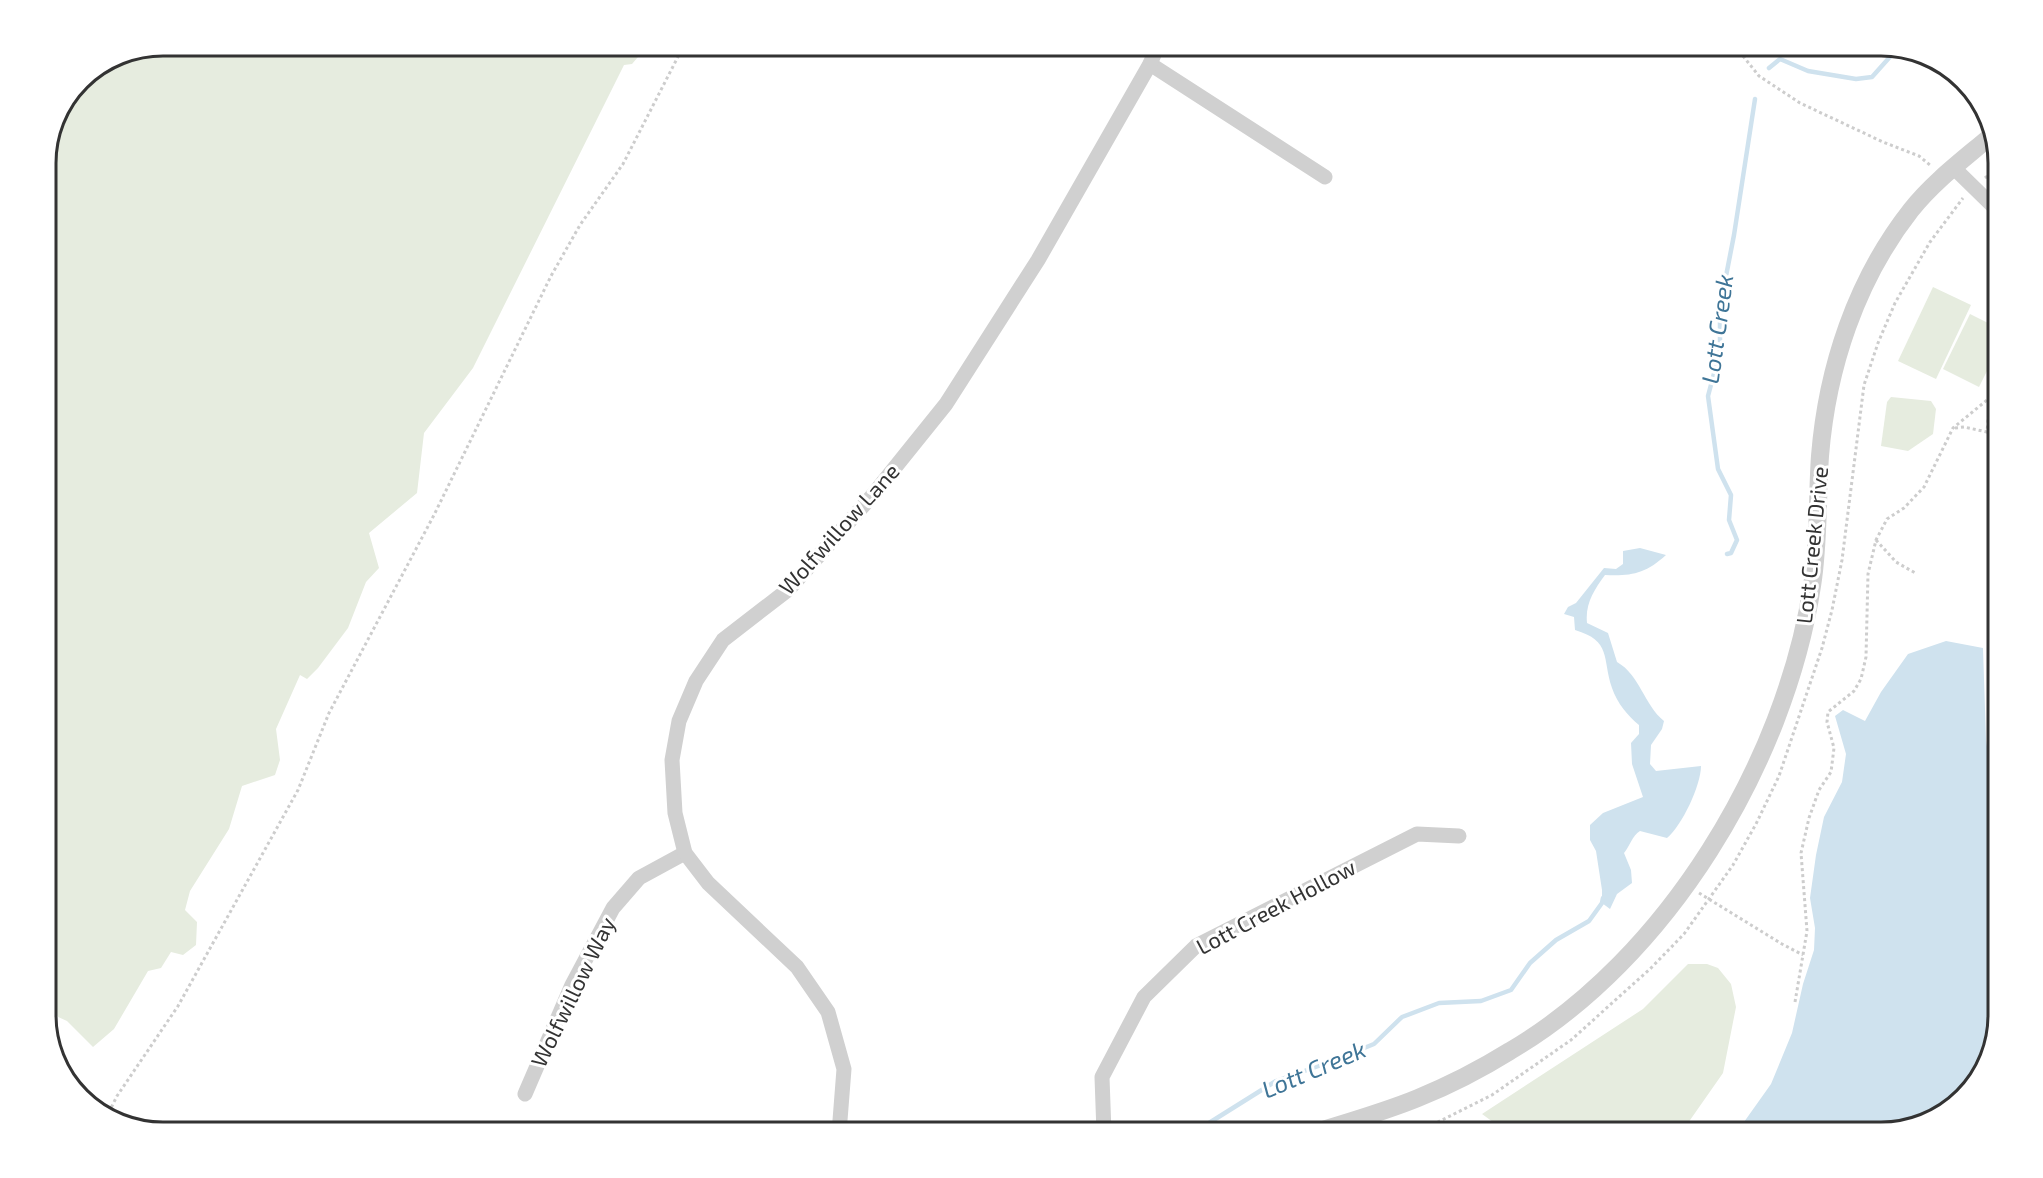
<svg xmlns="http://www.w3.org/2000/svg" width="2043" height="1178" viewBox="0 0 2043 1178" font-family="'Exo 2',sans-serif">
<rect width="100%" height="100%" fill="#fff"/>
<g fill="#e6ecdf">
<polygon points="162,45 639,45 638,57 632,64 624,65 473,368 424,433 417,493 369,533 379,568 366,582 348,628 318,668 307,679 300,675 276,729 280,760 275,775 242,786 229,829 190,891 185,910 197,922 196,945 183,955 171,952 161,968 148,971 114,1029 93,1047 67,1021 45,1011 45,155 54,117 80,79 118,54"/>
<polygon points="1933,287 1971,305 1936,379 1898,361"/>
<polygon points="1970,314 1998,328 1998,349 1979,387 1943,369"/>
<polygon points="1891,397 1931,401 1936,409 1933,434 1908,451 1881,446 1887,402"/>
<polygon points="1688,964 1707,964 1718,968 1731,984 1736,1007 1723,1073 1681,1133 1508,1133 1482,1114 1643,1009"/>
</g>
<g fill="#cfe2ee">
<path d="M1640 548 1666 555C1645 574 1632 576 1605 575 1594 590 1585 604 1587 623L1608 633 1617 662C1640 675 1644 705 1664 721L1662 729 1651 745 1650 764 1656 771 1701 766C1701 785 1682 826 1667 838L1640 831C1632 836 1630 846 1624 853L1631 870 1632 883 1617 894 1610 909 1602 903V890L1596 851 1590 840V825L1603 813 1643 797 1632 764 1631 743 1639 734V725C1628 716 1617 703 1612 688 1602 658 1612 641 1575 630L1574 617 1564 614 1568 607 1576 603 1604 568 1616 569 1623 564V551Z"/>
<polygon points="1946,641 1983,648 1986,740 1990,767 1988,792 1998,810 1998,1016 1982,1074 1940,1117 1881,1133 1730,1133 1744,1122 1771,1084 1792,1033 1803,984 1814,950 1815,928 1810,898 1816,855 1824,817 1842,782 1846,754 1835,716 1843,710 1865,721 1881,692 1908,654"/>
</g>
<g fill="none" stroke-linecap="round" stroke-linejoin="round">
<g stroke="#cfe2ee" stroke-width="4.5">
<polyline points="1769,68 1780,59 1808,71 1856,79 1872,77 1897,49"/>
<polyline points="1727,554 1731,553 1737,540 1729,520 1731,495 1718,469 1708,396 1720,351 1720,307 1734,235 1755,99"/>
<polyline points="1193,1133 1276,1081 1327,1063 1374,1044 1402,1017 1439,1003 1481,1001 1511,990 1530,963 1556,940 1589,921 1602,903 1603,898"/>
</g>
<g stroke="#cdcdcd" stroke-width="3" stroke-dasharray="3 3" stroke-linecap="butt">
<polyline points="1738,45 1743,56 1759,76 1800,103 1883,142 1919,156 1930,165"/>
<polyline points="1985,178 1998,167"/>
<polyline points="1955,428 1964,427 1987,432 1990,398"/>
<polyline points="1987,432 1998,435"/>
<polyline points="1876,540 1896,562 1917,574"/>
<polyline points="1988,576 1998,571"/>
<polyline points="1699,893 1782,944 1803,955"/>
<polyline points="1795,1002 1807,931 1801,853 1809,818 1819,790 1831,772 1834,748 1827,722 1828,712 1854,691 1861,679 1866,657 1868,574 1876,540 1887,519 1904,508 1924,487 1953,428 1998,391"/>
<polyline points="106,1118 117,1096 178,1006 298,790 329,713 434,515 551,276 580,225 623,164 684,45"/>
<polyline points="1416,1133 1492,1095 1571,1040 1650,969 1684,934 1733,865 1756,824 1779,776 1822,648 1832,610 1842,560 1864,385 1878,343 1895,303 1930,242 1963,198"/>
</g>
<g stroke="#d0d0d0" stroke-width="15">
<polyline points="1150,64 1325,177"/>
<polyline points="1954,168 1998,211"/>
<polyline points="525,1094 572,985 613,908 639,878 685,853"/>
<polyline points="839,1133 844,1069 828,1012 797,967 708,883 685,853 675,813 672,760 679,721 696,681 723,640 789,589 872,496 946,404 1038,260 1150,64 1158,45"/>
<polyline points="1104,1133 1102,1077 1144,997 1196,946 1417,834 1459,836"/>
</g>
<path stroke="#d0d0d0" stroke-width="18" d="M1313 1133C1348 1122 1384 1112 1418 1098 1450 1085 1481 1069 1510 1051 1667 959 1785 763 1812 586 1819 543 1817 499 1820 456 1827 368 1856 280 1911 210 1934 181 1964 159 1992 135"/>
</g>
<g text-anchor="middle" stroke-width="6" stroke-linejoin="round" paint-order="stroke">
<g font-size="22" fill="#333" stroke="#fff">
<text transform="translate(839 529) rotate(-48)" y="8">Wolfwillow Lane</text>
<text transform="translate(1812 545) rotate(-84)" y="8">Lott Creek Drive</text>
<text transform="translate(1276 907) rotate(-28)" y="8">Lott Creek Hollow</text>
<text transform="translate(573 992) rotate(-64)" y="8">Wolfwillow Way</text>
</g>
<g font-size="24" font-style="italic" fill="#3f7597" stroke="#fff">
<text transform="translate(1718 329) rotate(-82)" y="8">Lott Creek</text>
<text transform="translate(1314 1070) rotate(-23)" y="8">Lott Creek</text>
</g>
</g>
<path d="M0 0H2043V1178H0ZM163 56H1881A107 107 0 0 1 1988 163V1015A107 107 0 0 1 1881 1122H163A107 107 0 0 1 56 1015V163A107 107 0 0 1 163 56Z" fill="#fff" fill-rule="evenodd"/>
<path fill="none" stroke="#333" stroke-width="3" d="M163 56H1881A107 107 0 0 1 1988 163V1015A107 107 0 0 1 1881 1122H163A107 107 0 0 1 56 1015V163A107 107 0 0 1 163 56Z"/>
</svg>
